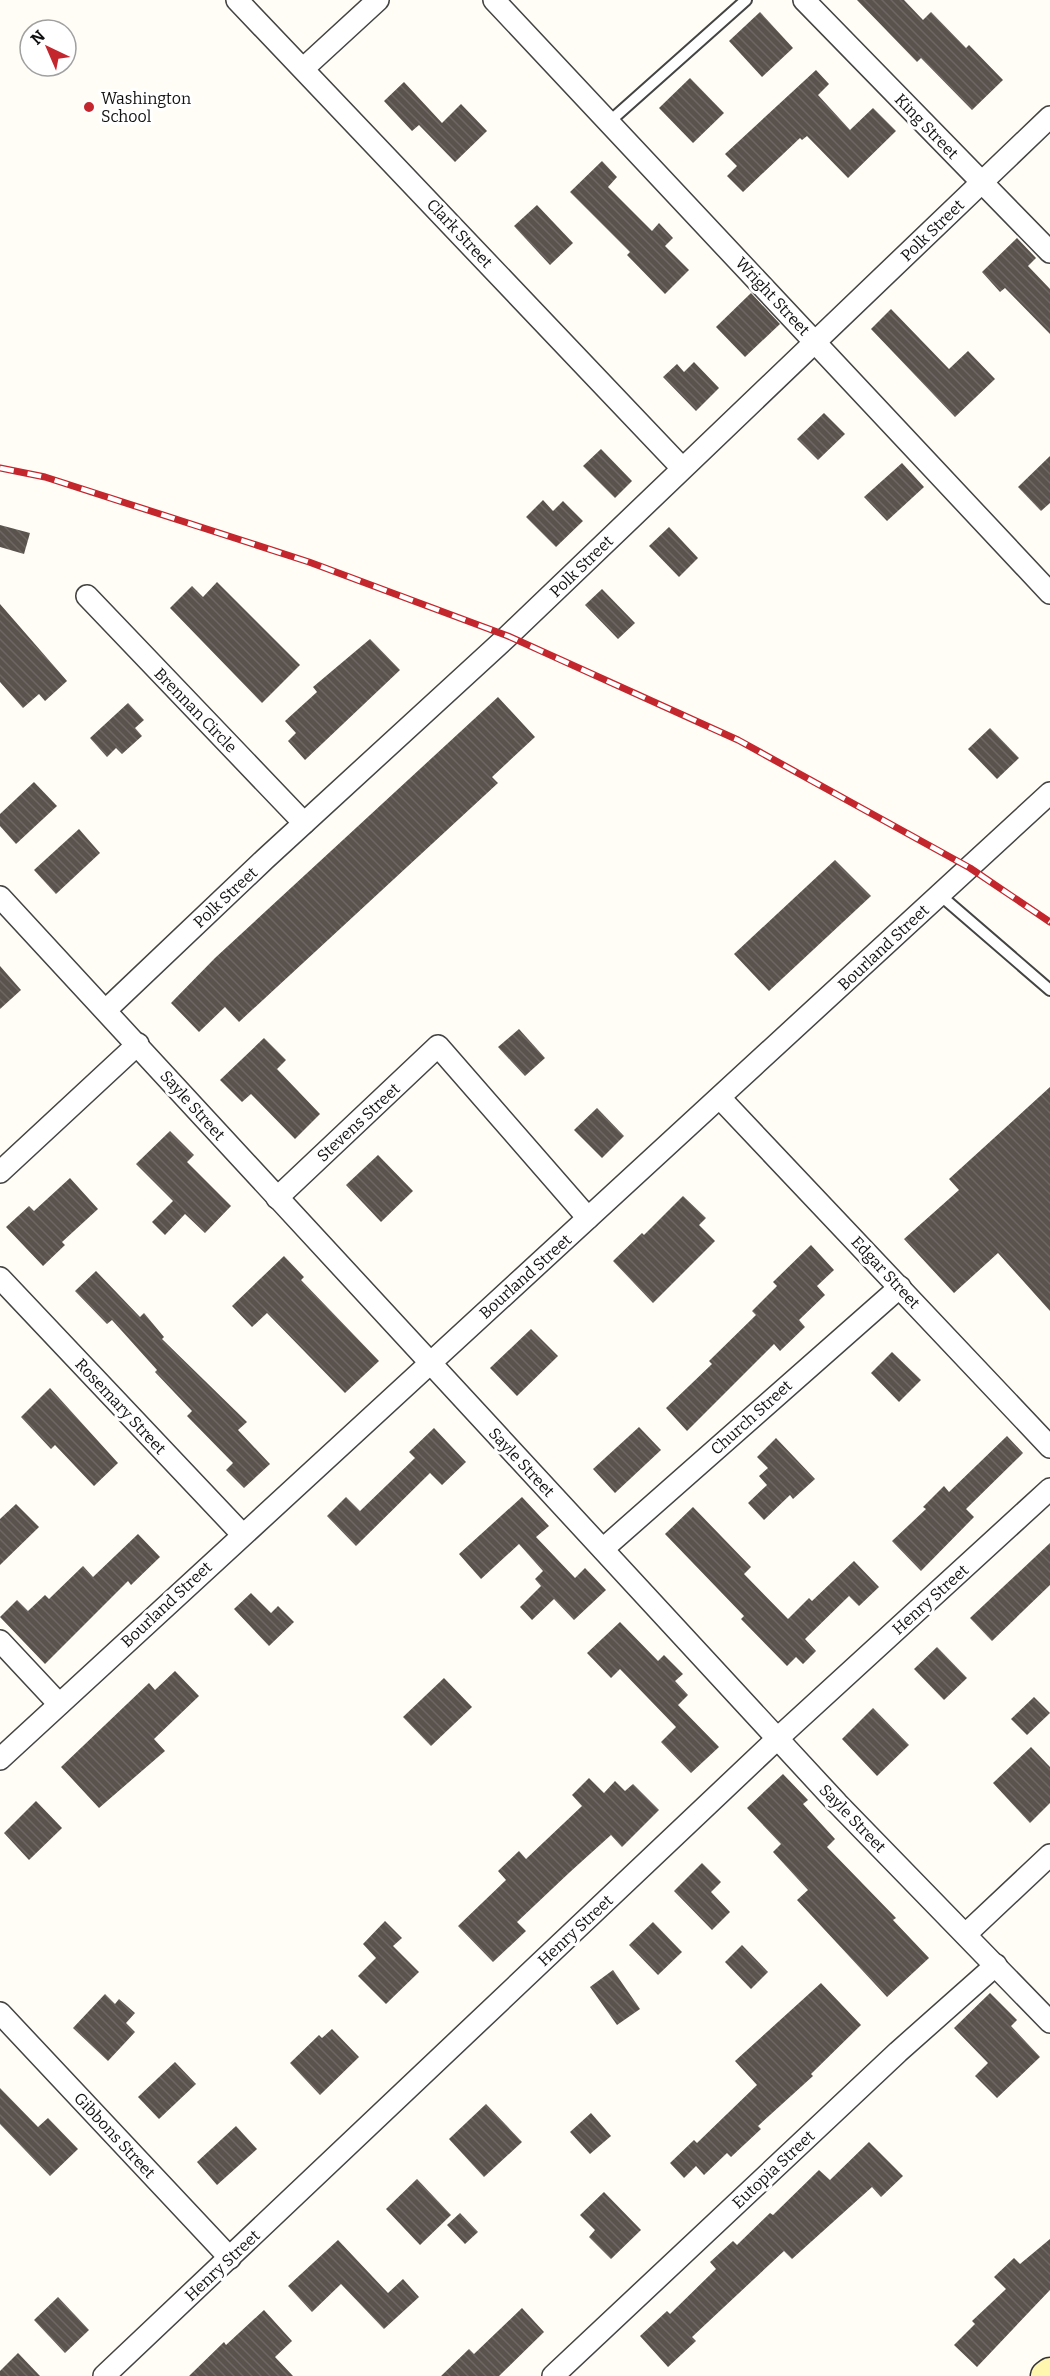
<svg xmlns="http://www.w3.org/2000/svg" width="1050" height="2376" viewBox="0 0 1050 2376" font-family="Bitter,serif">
<defs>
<pattern id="building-back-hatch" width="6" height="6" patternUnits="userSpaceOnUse" patternTransform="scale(1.5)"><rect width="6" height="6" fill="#5a524d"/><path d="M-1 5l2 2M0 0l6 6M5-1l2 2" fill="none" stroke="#6d6662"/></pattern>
</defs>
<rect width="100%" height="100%" fill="#fffdf5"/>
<g fill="url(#building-back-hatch)">
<polygon points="857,0 904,0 923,20 931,12 966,48 969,45 1003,80 972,110 921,58 917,62"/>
<polygon points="760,12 793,48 762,77 729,41"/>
<polygon points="816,70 829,84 818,95 850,130 873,108 896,131 848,178 807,136 802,140 800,138 743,192 727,176 737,166 725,154"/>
<polygon points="690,78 724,113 693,143 659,108"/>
<polygon points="404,82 442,123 461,104 487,131 455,162 419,125 412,131 384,101"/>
<polygon points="602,161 617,177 608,187 652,231 659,223 673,238 665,246 689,270 665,294 627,255 630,252 570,192"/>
<polygon points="537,205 573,243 550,265 514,226"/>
<polygon points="1017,238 1036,258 1028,266 1050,289 1050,334 1005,288 1000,292 982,272"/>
<polygon points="751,293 780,324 745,357 716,327"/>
<polygon points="891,309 949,369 968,351 995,379 955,417 871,329"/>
<polygon points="694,362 719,388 696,411 663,377 677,364 684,372"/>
<polygon points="824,413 845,434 818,460 797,439"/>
<polygon points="601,449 632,481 615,498 583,466"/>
<polygon points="1050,456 1050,503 1041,511 1018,487"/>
<polygon points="902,463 924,487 887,521 864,497"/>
<polygon points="543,500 553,511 563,501 583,521 556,547 526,517"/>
<polygon points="0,525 30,533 24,554 0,547"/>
<polygon points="669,527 698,558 679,577 649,546"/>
<polygon points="217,582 300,665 262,703 170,608 192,586 203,597"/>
<polygon points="602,589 635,623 618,639 585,605"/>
<polygon points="0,604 67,681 45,701 39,694 23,708 0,682"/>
<polygon points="370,639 400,670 305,760 288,741 296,733 285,721 317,692 313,687"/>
<polygon points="498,697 535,737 492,777 498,783 239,1022 225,1007 199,1032 171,1003 215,958"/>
<polygon points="128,703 144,720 135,728 142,736 122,754 116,748 107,757 90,738"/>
<polygon points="990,728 1019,758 997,779 968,749"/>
<polygon points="34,782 57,806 16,844 0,826 0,814"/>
<polygon points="79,829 100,853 56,894 34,870"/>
<polygon points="835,860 871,896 769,991 734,954"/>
<polygon points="0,966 21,990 0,1009"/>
<polygon points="519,1029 545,1058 525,1076 498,1047"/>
<polygon points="264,1038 286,1060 277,1069 320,1114 295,1139 251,1094 242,1102 220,1080"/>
<polygon points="1050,1087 1050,1311 998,1253 954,1293 904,1239 959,1190 949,1179"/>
<polygon points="597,1108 624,1136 602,1158 574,1130"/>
<polygon points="170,1131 194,1155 187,1162 231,1206 205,1233 185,1214 165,1235 152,1222 173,1201 136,1164"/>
<polygon points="378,1155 413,1191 381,1222 346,1185"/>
<polygon points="70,1178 98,1209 62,1242 65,1245 43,1266 6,1227 29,1206 34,1211"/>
<polygon points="683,1196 706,1218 699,1225 715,1241 653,1303 613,1261 642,1233 644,1235"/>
<polygon points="811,1245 834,1270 817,1286 825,1295 799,1320 805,1327 780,1351 774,1344 687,1431 666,1408 712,1364 709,1361 756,1315 752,1311 777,1286 773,1282"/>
<polygon points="284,1256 304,1277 301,1280 379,1361 345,1393 267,1313 252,1327 232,1306"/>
<polygon points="96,1271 140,1317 144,1313 164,1337 162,1339 247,1422 238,1430 270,1464 244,1488 226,1470 233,1463 187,1416 192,1411 155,1372 157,1370 112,1320 107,1324 75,1291"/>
<polygon points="531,1329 558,1356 517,1396 490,1368"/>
<polygon points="892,1352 921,1380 899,1402 871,1373"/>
<polygon points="50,1388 118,1463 94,1486 55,1445 51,1449 21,1417"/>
<polygon points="639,1427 661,1450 615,1493 593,1469"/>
<polygon points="434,1428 466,1462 442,1485 430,1473 356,1546 327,1516 346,1497 360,1511 415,1458 409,1452"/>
<polygon points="1007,1436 1023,1453 966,1509 974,1517 921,1571 892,1541 926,1509 923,1507 944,1486 949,1492"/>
<polygon points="776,1438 815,1479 793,1499 790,1495 764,1520 748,1503 767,1485 759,1476 768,1468 757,1457"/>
<polygon points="522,1497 549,1526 536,1537 575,1578 585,1568 606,1590 574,1620 554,1599 532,1620 520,1607 541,1586 535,1579 543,1571 519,1544 481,1579 459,1554"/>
<polygon points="16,1504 39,1527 0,1565 0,1519"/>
<polygon points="693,1507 751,1567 744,1574 788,1619 809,1598 812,1601 854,1561 879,1587 859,1606 849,1596 805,1639 816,1651 803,1664 796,1657 787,1666 741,1619 744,1616 665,1534"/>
<polygon points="138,1534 160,1557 131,1585 128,1581 45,1664 0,1617 17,1600 28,1611 45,1595 49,1599 83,1566 93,1577"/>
<polygon points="1050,1543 1050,1585 992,1641 970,1618"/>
<polygon points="251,1593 271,1613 278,1606 294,1622 269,1646 234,1609"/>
<polygon points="620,1622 658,1661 664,1655 683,1674 675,1681 688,1695 678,1705 719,1747 691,1773 661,1742 676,1727 620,1669 611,1678 587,1653"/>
<polygon points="937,1647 967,1678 944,1700 914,1669"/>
<polygon points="175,1671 199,1696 154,1739 165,1751 99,1808 61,1767 149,1683 155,1690"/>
<polygon points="444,1678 472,1707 431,1746 403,1717"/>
<polygon points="1034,1697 1050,1713 1027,1735 1011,1719"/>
<polygon points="873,1708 909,1745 877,1776 842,1739"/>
<polygon points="1031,1747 1050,1767 1050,1803 1030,1823 993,1783"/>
<polygon points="783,1774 808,1800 803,1804 835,1839 827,1847 896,1918 893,1920 929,1958 887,1997 797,1900 808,1890 773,1852 781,1844 747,1808"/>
<polygon points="589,1778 604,1793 615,1781 625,1791 633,1784 659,1810 622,1847 611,1835 570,1872 517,1922 526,1931 493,1962 458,1926 506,1880 498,1871 519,1851 526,1859 582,1806 572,1795"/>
<polygon points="36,1801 62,1828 29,1860 4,1833"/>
<polygon points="702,1863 721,1882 711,1892 730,1912 712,1930 674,1891"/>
<polygon points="385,1921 402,1938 393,1946 419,1972 386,2004 358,1976 376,1958 363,1944"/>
<polygon points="653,1922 682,1952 658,1975 629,1945"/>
<polygon points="742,1945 768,1972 751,1989 725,1962"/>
<polygon points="613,1970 640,2009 617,2025 590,1987"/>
<polygon points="821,1983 861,2025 811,2074 813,2076 758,2126 761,2129 731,2157 727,2153 704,2175 696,2166 684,2178 670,2163 694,2140 697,2143 757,2085 735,2061"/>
<polygon points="990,1993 1017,2020 1011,2026 1040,2057 997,2098 975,2076 988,2063 954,2028"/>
<polygon points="105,1994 115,2004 119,1999 135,2013 126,2023 135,2032 108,2061 73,2028"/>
<polygon points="332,2029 359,2057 320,2095 290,2063 319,2035 322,2038"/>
<polygon points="175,2062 196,2084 159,2119 138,2097"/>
<polygon points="0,2088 38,2127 48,2118 78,2149 50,2176 0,2124"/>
<polygon points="486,2104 522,2142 484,2177 449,2139"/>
<polygon points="591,2113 611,2136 590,2154 570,2132"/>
<polygon points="236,2126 257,2149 217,2185 197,2162"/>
<polygon points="869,2142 903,2176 881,2197 872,2187 792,2259 784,2251 692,2337 696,2341 668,2367 640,2336 667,2311 670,2314 716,2269 710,2262 733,2241 737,2245 770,2213 773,2215 819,2170 830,2180"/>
<polygon points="417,2179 451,2215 420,2245 386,2209"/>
<polygon points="604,2192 641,2230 611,2259 589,2237 595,2230 580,2215"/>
<polygon points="460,2213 478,2232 465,2244 447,2225"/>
<polygon points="1050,2239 1050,2290 977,2367 954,2345 975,2324 972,2321 1006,2289 994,2277 1014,2258 1020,2264"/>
<polygon points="338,2240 388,2293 403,2279 419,2297 384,2329 341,2284 312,2312 288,2286"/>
<polygon points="58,2297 89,2330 65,2353 34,2320"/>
<polygon points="522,2308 544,2332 499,2376 441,2376 469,2349 474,2354"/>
<polygon points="264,2310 292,2341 275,2357 293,2376 189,2376 224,2342 226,2345"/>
<polygon points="18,2353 40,2376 0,2376 0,2371"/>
</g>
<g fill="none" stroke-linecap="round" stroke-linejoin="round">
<defs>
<g id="service">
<polyline points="609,122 746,0"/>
<polyline points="940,895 1050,990"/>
</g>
<g id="minor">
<polyline points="237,0 682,468"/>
<polyline points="494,0 1050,593"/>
<polyline points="804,0 1050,252"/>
<polyline points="304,68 378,0"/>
<polyline points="87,596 304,823"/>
<polyline points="0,897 837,1803 1050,2022"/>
<polyline points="106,1010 265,859 508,636 1050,117"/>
<polyline points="720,1098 1050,1447"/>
<polyline points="0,1172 138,1044"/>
<polyline points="277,1198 438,1046 588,1218"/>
<polyline points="0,1278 242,1534"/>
<polyline points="603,1549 900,1287"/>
<polyline points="0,1641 59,1704"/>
<polyline points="0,1759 1050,793"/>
<polyline points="966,1934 1050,1855"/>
<polyline points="0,2013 230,2258"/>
<polyline points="104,2376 778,1738 1050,1489"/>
<polyline points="553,2376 898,2052 996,1965"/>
</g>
<polyline id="secondary" points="1046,2376 1050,2373"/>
</defs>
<use href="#service" stroke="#444" stroke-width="14"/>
<use href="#minor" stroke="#444" stroke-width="24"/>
<use href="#secondary" stroke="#333" stroke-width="33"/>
<use href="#service" stroke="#fff" stroke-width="10"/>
<use href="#minor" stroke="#fff" stroke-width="21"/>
<use href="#secondary" stroke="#fff6b0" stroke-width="30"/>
<defs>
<polyline id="rail" points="0,468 45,477 309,562 508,636 738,740 970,868 1050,922"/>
</defs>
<use href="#rail" stroke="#c4262e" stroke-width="7"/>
<use href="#rail" stroke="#fff" stroke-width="4.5" stroke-dasharray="14" stroke-linecap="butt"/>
</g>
<circle fill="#c4262e" stroke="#fff" stroke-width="2" cx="89" cy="107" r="6"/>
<g text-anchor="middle" stroke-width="6" stroke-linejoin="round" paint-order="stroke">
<g font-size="16" fill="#111" stroke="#fff" text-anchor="start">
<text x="101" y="104">Washington<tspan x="101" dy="18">School</tspan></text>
</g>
<g font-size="16" fill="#111" stroke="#fff">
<text transform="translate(927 126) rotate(46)" y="6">King Street</text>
<text transform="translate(932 230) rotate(-44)" y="6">Polk Street</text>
<text transform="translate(460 233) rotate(47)" y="6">Clark Street</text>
<text transform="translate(773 296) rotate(47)" y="6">Wright Street</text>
<text transform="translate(581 566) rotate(-44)" y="6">Polk Street</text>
<text transform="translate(196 710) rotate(46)" y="6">Brennan Circle</text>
<text transform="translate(225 897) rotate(-43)" y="6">Polk Street</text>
<text transform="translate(883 947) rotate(-43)" y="6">Bourland Street</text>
<text transform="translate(193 1105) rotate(48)" y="6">Sayle Street</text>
<text transform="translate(358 1122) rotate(-43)" y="6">Stevens Street</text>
<text transform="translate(886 1272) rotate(47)" y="6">Edgar Street</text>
<text transform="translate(525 1276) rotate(-42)" y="6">Bourland Street</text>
<text transform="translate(121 1406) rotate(47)" y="6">Rosemary Street</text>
<text transform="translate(751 1417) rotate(-42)" y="6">Church Street</text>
<text transform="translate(522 1462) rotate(47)" y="6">Sayle Street</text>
<text transform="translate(930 1599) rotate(-42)" y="6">Henry Street</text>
<text transform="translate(166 1604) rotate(-43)" y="6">Bourland Street</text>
<text transform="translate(853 1818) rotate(46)" y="6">Sayle Street</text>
<text transform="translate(575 1930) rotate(-43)" y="6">Henry Street</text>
<text transform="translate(115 2135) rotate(47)" y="6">Gibbons Street</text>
<text transform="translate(773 2169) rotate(-43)" y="6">Eutopia Street</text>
<text transform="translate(222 2265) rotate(-43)" y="6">Henry Street</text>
</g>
</g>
<g transform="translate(48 48) rotate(316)"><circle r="28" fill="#ffffff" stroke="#a0a0a0" stroke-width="1.5"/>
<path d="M0-4.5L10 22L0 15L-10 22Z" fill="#c4262e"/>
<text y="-9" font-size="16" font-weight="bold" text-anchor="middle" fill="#111111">N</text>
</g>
</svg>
